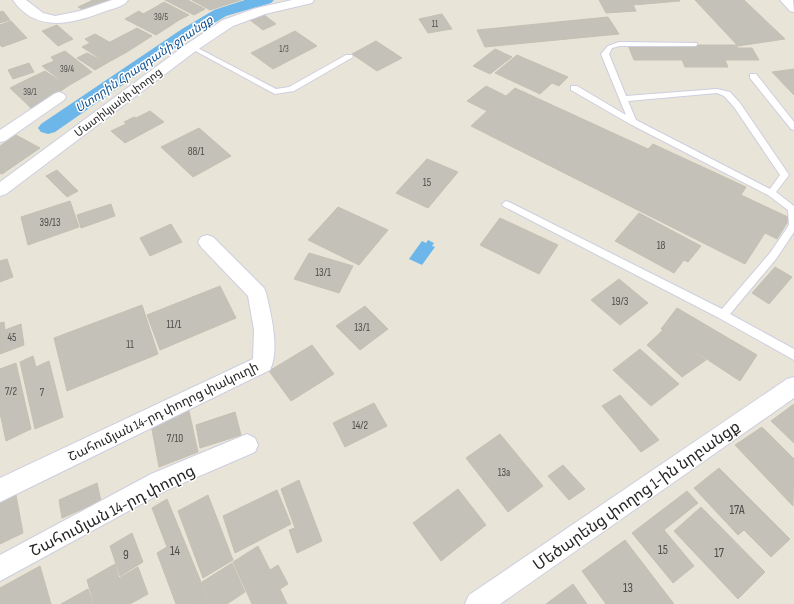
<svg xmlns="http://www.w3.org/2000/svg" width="794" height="604" viewBox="0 0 794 604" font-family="'Sofia Sans Condensed','Noto Sans Armenian',sans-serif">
<rect width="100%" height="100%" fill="#e9e4d8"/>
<polygon fill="#6cb6ea" points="428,240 434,243 432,246 435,247 422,265 409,259 422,241 426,243"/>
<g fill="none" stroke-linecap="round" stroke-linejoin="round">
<polygon fill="#6cb6ea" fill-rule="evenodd" points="245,0 274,0 271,3 226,16 194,35 55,132 48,134 41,132 38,128 41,124 182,29 214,10"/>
</g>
<g fill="#c4c1b8" stroke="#c4c0b2">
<polygon points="93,0 113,0 98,7 82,9 78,7"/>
<polygon points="165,0 188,0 205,9 194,15"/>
<polygon points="192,0 241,0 210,10"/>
<polygon points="599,0 679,0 680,1 633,5 636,11 606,13"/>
<polygon points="695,0 744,0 785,39 738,46"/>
<polygon points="164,2 189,15 179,20 154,8"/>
<polygon points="154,8 179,20 170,26 143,14"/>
<polygon points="3,11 10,20 0,23 0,12"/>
<polygon points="139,11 143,14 170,26 156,35 125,19"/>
<polygon points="263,14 276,24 263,30 250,20"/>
<polygon points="442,14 452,29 428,33 419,19"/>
<polygon points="608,17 619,34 485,47 477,30"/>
<polygon points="11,21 27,38 2,47 0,45 0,25"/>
<polygon points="57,25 73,39 58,46 42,31"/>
<polygon points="137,28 152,36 127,52 110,42"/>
<polygon points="295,31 317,46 273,69 251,53"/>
<polygon points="95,34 127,52 107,63 82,47 90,43 85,39"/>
<polygon points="376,41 402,58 377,71 352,54"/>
<polygon points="628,45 736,45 738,48 752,48 759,60 725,60 728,67 685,67 682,60 634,60"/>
<polygon points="495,49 512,57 490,74 473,66"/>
<polygon points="65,51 92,72 68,86 42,66 54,61 51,57"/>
<polygon points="87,53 107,63 95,70 77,58"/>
<polygon points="517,55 568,77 559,86 552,83 540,94 495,73"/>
<polygon points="29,63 34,72 13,79 8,70"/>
<polygon points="794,69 794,95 772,72"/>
<polygon points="45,71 68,86 52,97 28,79"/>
<polygon points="28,79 52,97 32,109 10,88"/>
<polygon points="486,86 506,96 515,88 648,149 653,144 746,187 741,195 790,218 777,239 765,233 745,264 471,126 487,111 467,101"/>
<polygon points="150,111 164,122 125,143 111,131 126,124 124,122 134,117 136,118"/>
<polygon points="199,128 231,156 193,177 161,147"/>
<polygon points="16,135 40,148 2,174 0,173 0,146"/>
<polygon points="427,159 458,172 428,208 396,193"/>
<polygon points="57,170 78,191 67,197 46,176"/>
<polygon points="70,201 79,227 28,245 21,217"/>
<polygon points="111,204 115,216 81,228 77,215"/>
<polygon points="338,207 388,230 359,265 308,240"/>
<polygon points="639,213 701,246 688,262 684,260 674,273 615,241"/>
<polygon points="500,218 558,245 539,274 480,245"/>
<polygon points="171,224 182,242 150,256 140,238"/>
<polygon points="309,253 353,266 339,293 294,279"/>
<polygon points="7,259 13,277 0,282 0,261"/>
<polygon points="775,267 792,277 769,304 752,293"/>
<polygon points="619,279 648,303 620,325 591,300"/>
<polygon points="220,286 236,318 160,350 147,315"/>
<polygon points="142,305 158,354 67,391 54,338"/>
<polygon points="365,306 388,329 360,350 336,326"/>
<polygon points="677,308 757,355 740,381 661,329"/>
<polygon points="4,322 5,330 21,324 24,345 0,354 0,323"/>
<polygon points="663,330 706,360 682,377 647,345"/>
<polygon points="312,345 334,374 291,401 269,371"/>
<polygon points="640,349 679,384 651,406 613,370"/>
<polygon points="33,356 36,367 49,361 63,417 35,429 20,362"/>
<polygon points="16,363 31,429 6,441 0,413 0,369"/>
<polygon points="620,395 659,440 641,452 602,406"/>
<polygon points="374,403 387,426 345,447 333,423"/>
<polygon points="794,404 794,443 771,421"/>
<polygon points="189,411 198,452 159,467 151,424"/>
<polygon points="235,412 241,435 200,448 196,425"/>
<polygon points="762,427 794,459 793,506 735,445"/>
<polygon points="500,434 543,486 508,512 466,458"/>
<polygon points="563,465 585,489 569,500 548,476"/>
<polygon points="719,468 790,539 771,557 744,530 738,535 694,488"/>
<polygon points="299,480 322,541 297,553 289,530 295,528 281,489"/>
<polygon points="97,483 101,501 62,518 59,500"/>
<polygon points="458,489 486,525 441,561 413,523"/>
<polygon points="277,490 291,524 235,553 223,516"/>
<polygon points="687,491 698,503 664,530 694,566 673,583 632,533"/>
<polygon points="16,495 23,533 0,544 0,503"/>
<polygon points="208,495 233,560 203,578 178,511"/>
<polygon points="167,499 210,604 176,604 157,553 167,547 152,508"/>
<polygon points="701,507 765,572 738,599 674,531"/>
<polygon points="132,533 143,562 120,576 110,546"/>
<polygon points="625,540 674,604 606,604 582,571"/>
<polygon points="258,546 270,570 278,565 288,584 280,589 287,604 252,604 233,562"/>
<polygon points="232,563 245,592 227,604 211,604 202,582"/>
<polygon points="115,564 119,578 138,567 148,594 130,604 94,604 87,580"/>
<polygon points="40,566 51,604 0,604 0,588"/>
<polygon points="573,584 587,604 546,604"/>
<polygon points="88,589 93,604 61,604"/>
</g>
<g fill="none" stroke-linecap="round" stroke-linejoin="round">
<defs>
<g id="service">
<path d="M619 42 697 43V45L695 46H620L612 48 609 54 626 96 717 89 730 92 740 103 789 175 776 192 794 206V232L776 259 730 314 794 349V360L719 318 503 206 502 204 506 201 509 202 722 309 770 253 789 225 788 210 768 195 630 124 571 90V86H577L626 115 601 54 608 46ZM717 93 724 96 734 107 780 175 770 189 636 120 628 101Z"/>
<polygon points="192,45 276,89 289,87 346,55 352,55 353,57 294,91 275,94 190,48 190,46"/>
<polygon points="750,74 756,74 794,122 794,130 791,129 750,78"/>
</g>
<g id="minor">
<path d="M13 0H26L43 13 55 16 80 11 112 0H128C124 7 111 9 103 12 71 24 36 33 13 0Z"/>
<polygon points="292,0 314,0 312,3 265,14 233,26 197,50 6,194 0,196 0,182 187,44 223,20 257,8"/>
<polygon points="780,0 793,0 794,12 790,11"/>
<polygon points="59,92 64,94 66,97 64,100 5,141 0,142 0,130 54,94"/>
<path d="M207 235 213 237 264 288 266 293C271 314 280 350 270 370L0 502V478L253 359 254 330 248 296 201 247 198 242 201 237Z"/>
<polygon points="794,377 794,398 500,604 465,604 469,595 787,379"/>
<polygon points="247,434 255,438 258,445 255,452 167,490 0,581 0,555 151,474"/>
</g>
</defs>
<use href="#service" stroke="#cdcee0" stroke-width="2"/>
<use href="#minor" stroke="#cdcee0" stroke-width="2"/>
<use href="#service" fill="#fff" fill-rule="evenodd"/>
<use href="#minor" fill="#fff" fill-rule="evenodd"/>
</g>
<g text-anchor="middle" stroke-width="3" stroke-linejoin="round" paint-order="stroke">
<g font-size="9" fill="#4e4d4a">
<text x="161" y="20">39/5</text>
<text x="435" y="27">11</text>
<text x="284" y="52">1/3</text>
<text x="67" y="72">39/4</text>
<text x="30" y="95">39/1</text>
</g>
<g font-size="11" fill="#262626" stroke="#fff">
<text transform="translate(118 102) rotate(-37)" y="4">Մատիկյանի փողոց</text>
</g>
<g font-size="11" fill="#4e4d4a">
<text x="196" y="155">88/1</text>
<text x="427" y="186">15</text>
<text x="50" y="226">39/13</text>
<text x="661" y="249">18</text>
<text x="323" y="276">13/1</text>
<text x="620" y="305">19/3</text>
<text x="174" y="328">11/1</text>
<text x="362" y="331">13/1</text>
<text x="12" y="341">45</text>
<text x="130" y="348">11</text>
<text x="11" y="395">7/2</text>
<text x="42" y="396">7</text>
<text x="360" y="429">14/2</text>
<text x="175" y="442">7/10</text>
<text x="504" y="476">13a</text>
</g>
<g font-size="12" font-style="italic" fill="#115190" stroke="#fff">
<text transform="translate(144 64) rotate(-34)" y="4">Ստորին Հրազդանի ջրանցք</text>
</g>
<g font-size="13" fill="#262626" stroke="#fff">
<text transform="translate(163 411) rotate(-26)" y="5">Շահումյան 14-րդ փողոց փակուղի</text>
</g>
<g font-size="13" fill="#4e4d4a">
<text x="737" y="514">17A</text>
<text x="663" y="554">15</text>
<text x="175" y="555">14</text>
<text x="719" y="557">17</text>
<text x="126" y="559">9</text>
<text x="628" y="592">13</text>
</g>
<g font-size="16" fill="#262626" stroke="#fff">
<text transform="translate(636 495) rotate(-35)" y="6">Մեծարենց փողոց 1-ին նրբանցք</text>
<text transform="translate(112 510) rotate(-27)" y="6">Շահումյան 14-րդ փողոց</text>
</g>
</g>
</svg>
